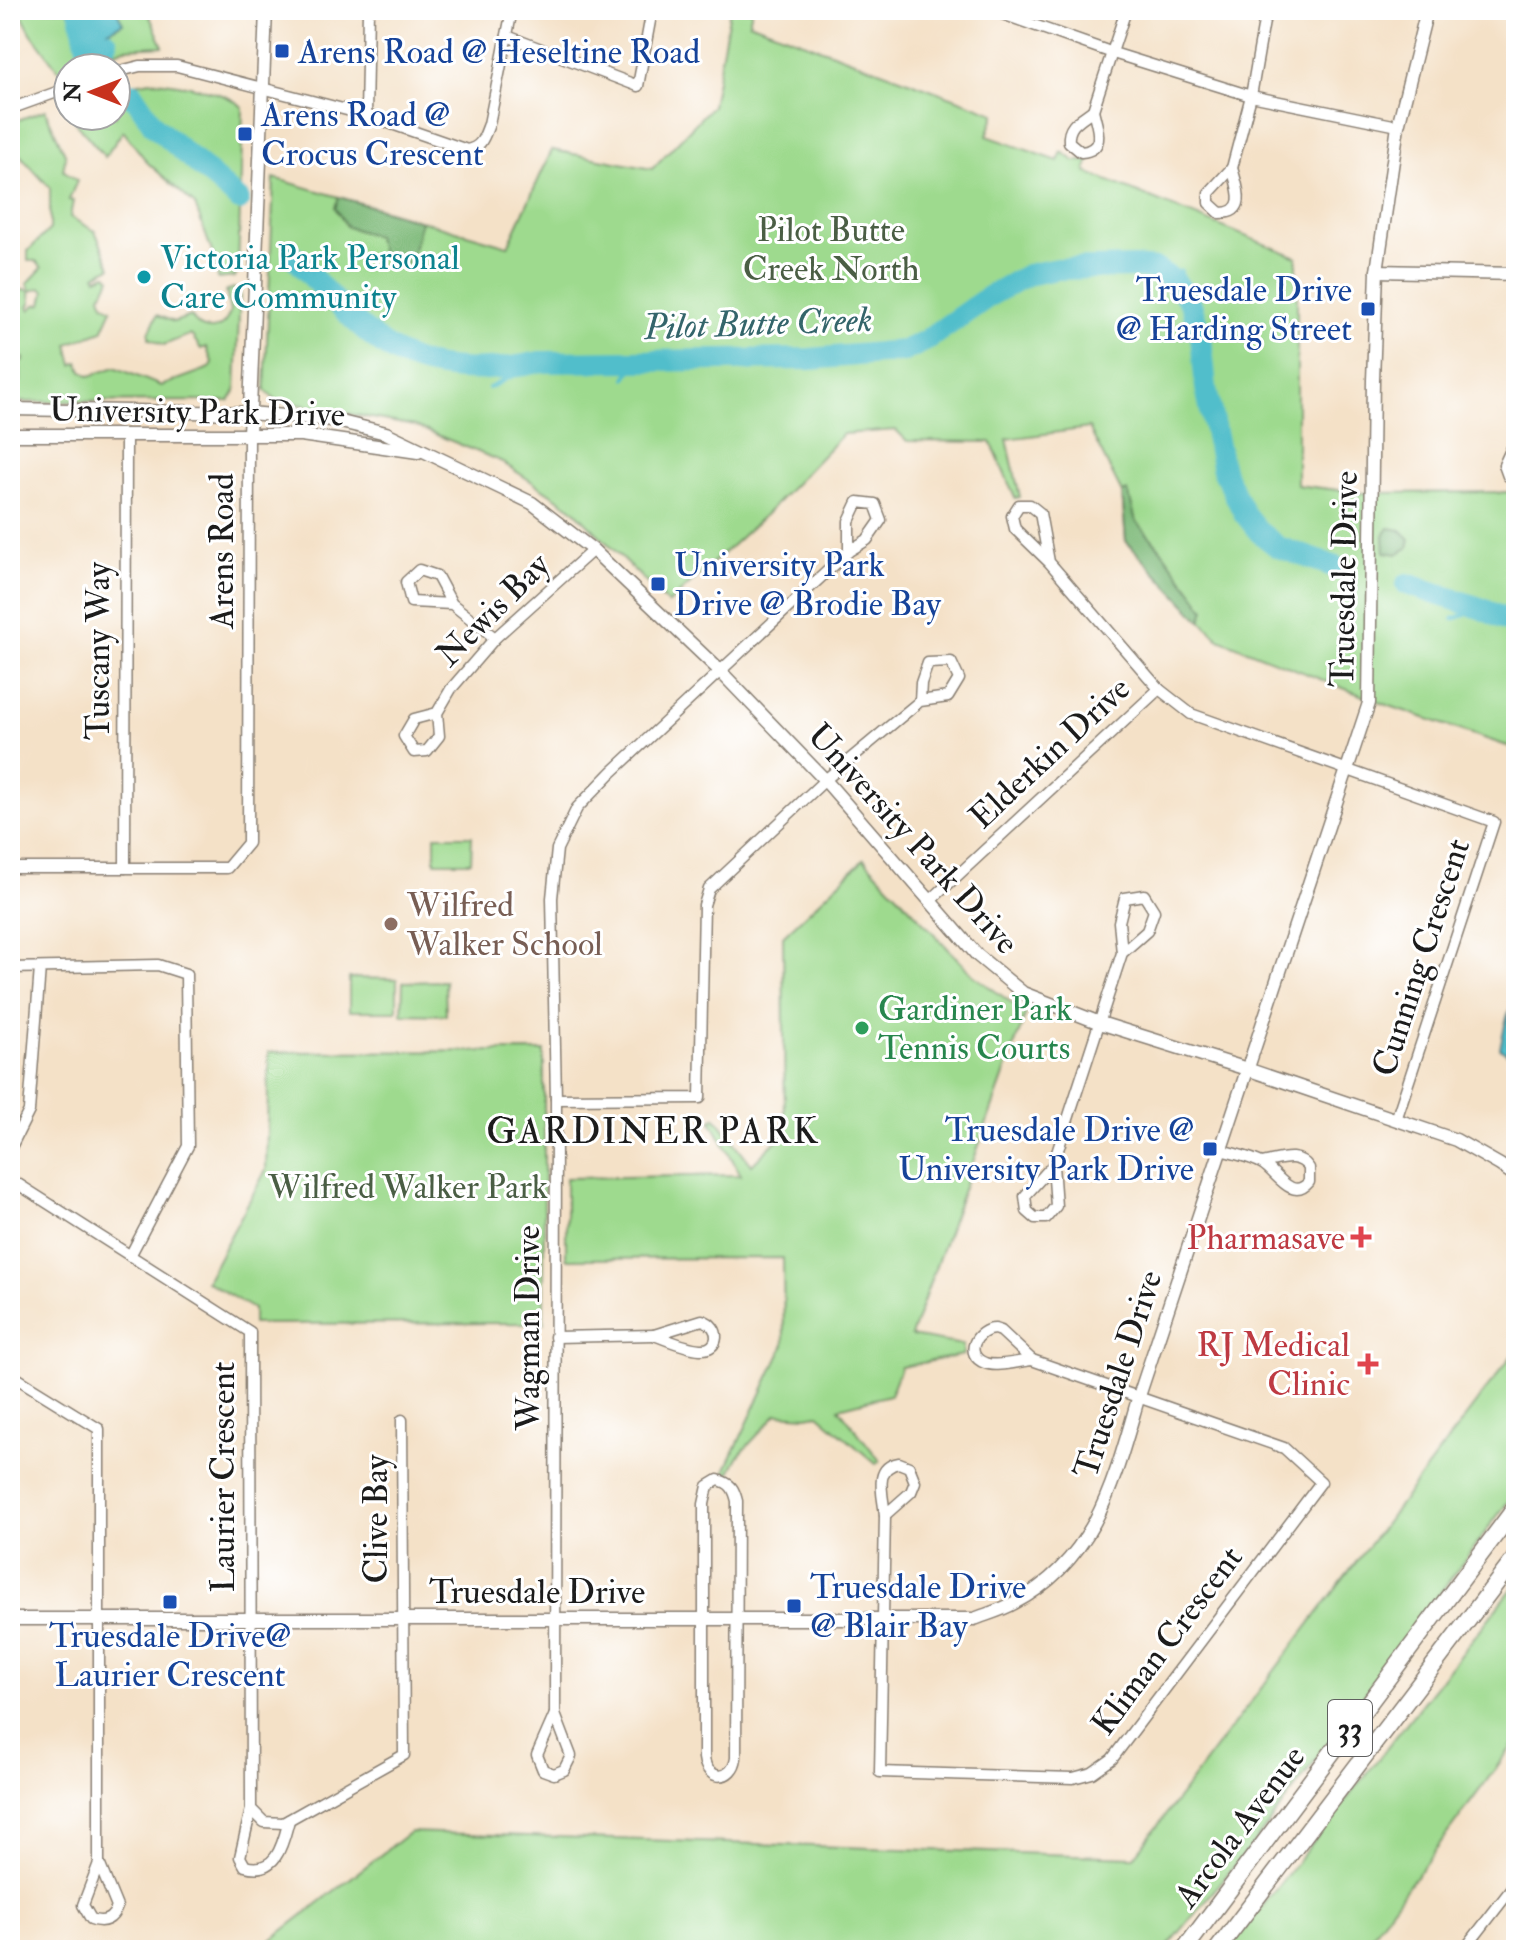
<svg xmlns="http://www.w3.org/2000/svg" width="1526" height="1960" viewBox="0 0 1526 1960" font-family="'IM FELL Double Pica',serif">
<rect width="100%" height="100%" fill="#fff"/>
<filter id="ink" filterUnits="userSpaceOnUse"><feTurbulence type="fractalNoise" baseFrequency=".0125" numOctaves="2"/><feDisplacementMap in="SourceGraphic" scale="16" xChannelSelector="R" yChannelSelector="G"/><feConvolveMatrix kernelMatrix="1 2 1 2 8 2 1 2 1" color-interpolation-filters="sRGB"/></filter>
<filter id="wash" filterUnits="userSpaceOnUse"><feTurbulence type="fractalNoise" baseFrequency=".006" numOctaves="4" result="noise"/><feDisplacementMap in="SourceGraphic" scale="32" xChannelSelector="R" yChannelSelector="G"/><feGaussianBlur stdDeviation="1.8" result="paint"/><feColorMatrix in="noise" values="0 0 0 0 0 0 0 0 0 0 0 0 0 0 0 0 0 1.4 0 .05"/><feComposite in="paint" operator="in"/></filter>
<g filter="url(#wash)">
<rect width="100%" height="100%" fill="#f4e1c7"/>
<g fill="#9eda8e" stroke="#5d7b55" stroke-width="2">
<polygon points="19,10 68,10 83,43 122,23 116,10 147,10 163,46 124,48 80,68 68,68 68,74 63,76 31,33"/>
<polygon points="730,10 752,10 749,22 995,113 987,136 1058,161 1062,152 1075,161 1089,161 1086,172 1297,257 1297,485 1363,493 1516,492 1516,749 1381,703 1219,639 1126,541 1122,493 1089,428 1007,439 1020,497 1015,498 991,442 907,441 896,430 843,434 766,514 668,604 572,508 500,461 415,426 275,400 265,390 274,178 508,246 552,150 652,169 712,106"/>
<path d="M151 81C173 82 230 91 243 108L238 272 235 277 218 279 216 263 195 205 148 163 123 131 105 157 70 116H116V87Z"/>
<path d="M45 110 66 156 63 170 77 180 69 200 73 201 70 217 95 231 111 267 95 275 97 278 107 274 111 278 101 295 104 304 112 309 102 331 68 344 73 365 78 362 82 371 90 376 115 367 161 386 210 368 213 364 206 347 201 349 192 336 189 335 164 345 149 338V333L157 315 174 322 191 316C202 335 223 333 230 312L226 291 233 288 240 291 236 390 229 401 10 402V381H21L20 361H24V358H19V338L10 337V283L14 284 18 292 25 289 30 292 31 302 28 307 30 310 35 305 42 304 45 291 40 288 31 291 27 284 42 268 36 261H28V251L50 229V188L10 144V123Z"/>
<polygon points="435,836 472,836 471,862 435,862"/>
<polygon points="864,859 973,975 1026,1013 911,1336 963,1345 963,1355 901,1367 890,1395 839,1408 880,1461 876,1464 818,1414 807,1416 777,1414 739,1455 729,1474 725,1471 784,1345 783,1258 566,1259 566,1178 741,1175 711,1121 715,1117 752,1165 785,1132 783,936"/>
<polygon points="349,978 397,979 397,1011 349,1011"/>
<polygon points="445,981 446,1015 402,1014 403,982"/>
<polygon points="544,1051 544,1323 253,1324 253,1309 206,1281 266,1170 269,1052"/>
<polygon points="1516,1350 1516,1491 1260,1835 1165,1950 258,1950 410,1832 1134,1857"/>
<polygon points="1516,1584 1516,1741 1361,1950 1228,1950"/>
</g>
<g fill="#7eba79" stroke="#4d6b4a" stroke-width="2">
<polygon points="339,197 421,221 410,261 401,266 381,254 376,236 347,227 335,208"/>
<polygon points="1128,491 1136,521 1160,548 1205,609 1201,621 1126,541 1122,493"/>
<polygon points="1389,528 1401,530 1410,539 1408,548 1397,554 1385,552 1384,535"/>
</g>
<g fill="#51becb" stroke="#366d74" stroke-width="2">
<polygon points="68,10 116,10 123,23 83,44"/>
<path d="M1516 998V1036L1511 1037 1508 1043 1516 1053V1060L1500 1048C1504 1031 1506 1012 1516 998Z"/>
</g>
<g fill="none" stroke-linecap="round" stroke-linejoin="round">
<g stroke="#51becb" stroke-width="4">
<polyline points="122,102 145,113"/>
<polyline points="1177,284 1181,271"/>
<polyline points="667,355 672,361"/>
<polyline points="626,378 633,367 642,361"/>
<polyline points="489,388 540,362"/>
<polyline points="1486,600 1489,611"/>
<polyline points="1453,619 1483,609"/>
</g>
<g stroke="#51becb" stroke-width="22">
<polyline points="79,10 87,47 103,41 107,42"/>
<polyline points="132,93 154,126 239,200"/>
<path d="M293 256C323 288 362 335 401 355 441 375 498 371 540 362L810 359 904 351 925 341 991 295 1027 275 1057 269 1134 267 1156 269 1175 281 1191 304 1201 337 1206 388 1223 470 1244 513 1259 532 1278 547 1336 567"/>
<polyline points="1407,584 1483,609 1516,625"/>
</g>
</g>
</g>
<g filter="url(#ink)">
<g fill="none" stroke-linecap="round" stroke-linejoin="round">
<defs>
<g id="minor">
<polyline points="991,10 1113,53 1251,96 1398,126"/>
<polyline points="507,36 638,86 652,10"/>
<path d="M116 72 140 66H177L366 115 467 150C482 147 484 137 489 124L512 10"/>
<polyline points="10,109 68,88"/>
<path d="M1093 110C1097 127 1107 150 1081 152L1069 142C1067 125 1081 119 1093 110Z"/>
<polyline points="1093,110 1126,10"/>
<polyline points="366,115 368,10"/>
<polyline points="1232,168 1251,96 1266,10"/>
<path d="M1232 168C1237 186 1249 213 1220 213L1209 203V193Z"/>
<polyline points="1516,439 1504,465 1508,476 1516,480"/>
<polyline points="1049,562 1040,513 1030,505 1019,505 1012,516 1015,529 1049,562 1159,689"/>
<polyline points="452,604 411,602 406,582 419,570 437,576 452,604 495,638"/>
<polyline points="437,713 414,719 404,736 414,752 427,751 439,736 437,713 451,689 495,638 593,550"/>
<polyline points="10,868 227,868 248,843 249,434"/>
<polyline points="125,868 126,434"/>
<polyline points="931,900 1159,689 1191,714 1494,822 1396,1120"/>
<polyline points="10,968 158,965 186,974 188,1146 130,1256"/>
<polyline points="556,1099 700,1098 704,905 709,889 825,780 920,701 948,697 959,679 951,662 928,663 921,683 920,701"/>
<polyline points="10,1149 29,1111 40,968"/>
<path d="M1221 1150C1234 1154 1252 1157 1263 1164 1277 1173 1292 1202 1309 1182V1168C1298 1151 1279 1160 1262 1163"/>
<polyline points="1053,1165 1122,953 1119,922 1125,898 1144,895 1154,911 1147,931 1122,953"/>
<polygon points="1053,1165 1056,1206 1046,1218 1035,1218 1027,1211 1025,1196"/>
<polyline points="10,1179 250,1332 251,1809 264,1822 283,1823 404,1755 402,1420"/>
<path d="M702 1320C722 1326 720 1351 700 1349 685 1348 668 1340 654 1335Z"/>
<path d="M995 1329 1001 1331 1032 1360C1019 1361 997 1368 985 1363 963 1355 976 1329 995 1329Z"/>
<polyline points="555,1337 654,1335"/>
<path d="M10 1374 99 1429V1863L83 1905 91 1919C104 1924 113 1919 117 1907L99 1863"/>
<path d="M899 1463 909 1467 915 1482 911 1492 885 1515C883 1495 873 1467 899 1463Z"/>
<path d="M718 1480C731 1483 734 1489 737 1501L736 1758C733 1781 707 1782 704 1758V1504L708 1486Z"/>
<polyline points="885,1515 880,1772 1073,1778 1092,1773 1112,1759 1321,1482 1284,1448 1032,1360"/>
<polyline points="555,1714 556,1099 552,898 557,849 577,808 612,772 849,551 867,540 881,520 875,504 858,502 849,521 849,551"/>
<polygon points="555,1714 571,1756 564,1770 554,1774 543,1770 537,1755"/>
<path d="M251 1809 240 1857 245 1866C277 1875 283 1843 289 1820"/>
<polyline points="1464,1950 1516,1883"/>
</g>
<g id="tertiary">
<polyline points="1377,271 1516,274"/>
<polyline points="10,409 249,413 333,420 386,433 532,503 593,550 719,670 825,780 977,955 1023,993 1100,1023 1247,1069 1456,1140 1500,1165 1516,1176"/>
<polyline points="249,434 266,10"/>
<polyline points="10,435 301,435 418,452"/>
<path d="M10 1619H974C987 1614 1002 1610 1014 1603 1096 1560 1114 1481 1138 1399L1369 703 1373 380 1377 271 1398 126 1427 10"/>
</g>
<g id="primary">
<polyline points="1184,1950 1516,1507"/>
<polyline points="1217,1950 1516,1557"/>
</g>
</defs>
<use href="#minor" stroke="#887e72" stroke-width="13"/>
<use href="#tertiary" stroke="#887e72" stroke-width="15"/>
<use href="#primary" stroke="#887e72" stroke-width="19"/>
<use href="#minor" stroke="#fff" stroke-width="10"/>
<use href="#tertiary" stroke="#fff" stroke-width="12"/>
<use href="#primary" stroke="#fff" stroke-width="16"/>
</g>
</g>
<g fill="#1a4fb4" stroke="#fff" stroke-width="3">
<rect x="274" y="43" width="16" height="16" rx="4"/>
<rect x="237" y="126" width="16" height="16" rx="4"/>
<rect x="1360" y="301" width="16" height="16" rx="4"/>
<rect x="650" y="576" width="16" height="16" rx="4"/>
<rect x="1202" y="1141" width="16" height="16" rx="4"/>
<rect x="162" y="1594" width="16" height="16" rx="4"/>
<rect x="786" y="1598" width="16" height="16" rx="4"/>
</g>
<circle fill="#0f9aa8" stroke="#fff" stroke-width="3" cx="144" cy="277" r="8"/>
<circle fill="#8d6e63" stroke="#fff" stroke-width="3" cx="391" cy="924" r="8"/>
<circle fill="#2e9e5b" stroke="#fff" stroke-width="3" cx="862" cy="1028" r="8"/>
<g fill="#e0444e" stroke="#fff" stroke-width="3">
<path d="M1357 1225h8v8h8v8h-8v8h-8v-8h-8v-8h8z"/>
<path d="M1364 1352h8v8h8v8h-8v8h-8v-8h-8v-8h8z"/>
</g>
<g text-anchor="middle" stroke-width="6" stroke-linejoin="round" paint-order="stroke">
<rect fill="#fff" stroke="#606060" stroke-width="2" x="1328" y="1700" width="44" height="56" rx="6"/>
<g font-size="32" font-weight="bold" fill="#1c1c1c">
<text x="1350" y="1739">33</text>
</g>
<g font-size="34" fill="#164399" stroke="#fff" text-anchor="start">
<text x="298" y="63">Arens Road @ Heseltine Road</text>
<text x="261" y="126">Arens Road @<tspan x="261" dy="39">Crocus Crescent</tspan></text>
<text x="1352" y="301" text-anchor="end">Truesdale Drive<tspan x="1352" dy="39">@ Harding Street</tspan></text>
<text x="674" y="576">University Park<tspan x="674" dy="39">Drive @ Brodie Bay</tspan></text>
<text x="1194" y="1141" text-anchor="end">Truesdale Drive @<tspan x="1194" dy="39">University Park Drive</tspan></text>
<text x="810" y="1598">Truesdale Drive<tspan x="810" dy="39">@ Blair Bay</tspan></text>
<text x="170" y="1647" text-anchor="middle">Truesdale Drive@<tspan x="170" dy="39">Laurier Crescent</tspan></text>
</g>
<g font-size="34" fill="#4a5e44" stroke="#fff">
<text x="831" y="241">Pilot Butte<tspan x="831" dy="39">Creek North</tspan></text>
<text x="408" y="1198">Wilfred Walker Park</text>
</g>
<g font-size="34" fill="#0d838f" stroke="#fff" text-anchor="start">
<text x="160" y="269">Victoria Park Personal<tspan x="160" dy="39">Care Community</tspan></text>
</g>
<g font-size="34" fill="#1c1c1c" stroke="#fff">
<text transform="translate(197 411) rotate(1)" y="12">University Park Drive</text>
<text transform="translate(221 551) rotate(-90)" y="12">Arens Road</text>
<text transform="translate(1343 579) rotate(-89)" y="12">Truesdale Drive</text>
<text transform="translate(492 609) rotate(-45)" y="12">Newis Bay</text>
<text transform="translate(97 651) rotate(-90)" y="12">Tuscany Way</text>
<text transform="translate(1049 752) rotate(-43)" y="12">Elderkin Drive</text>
<text transform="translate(914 838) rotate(48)" y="12">University Park Drive</text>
<text transform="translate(1420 957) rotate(-72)" y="12">Cunning Crescent</text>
<text transform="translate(527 1328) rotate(-90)" y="12">Wagman Drive</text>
<text transform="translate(1117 1374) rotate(-72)" y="12">Truesdale Drive</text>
<text transform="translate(222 1477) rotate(-90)" y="12">Laurier Crescent</text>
<text transform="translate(375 1519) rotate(-90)" y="12">Clive Bay</text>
<text x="537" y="1603">Truesdale Drive</text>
<text transform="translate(1166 1640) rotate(-53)" y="12">Kliman Crescent</text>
<text transform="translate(1239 1826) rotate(-53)" y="12">Arcola Avenue</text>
</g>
<g font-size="34" fill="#785e54" stroke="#fff" text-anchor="start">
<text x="407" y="916">Wilfred<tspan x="407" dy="39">Walker School</tspan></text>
</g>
<g font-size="34" fill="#27864d" stroke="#fff" text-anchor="start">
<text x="878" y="1020">Gardiner Park<tspan x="878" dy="39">Tennis Courts</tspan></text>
</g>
<g font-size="34" fill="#be3a42" stroke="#fff" text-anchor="end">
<text x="1345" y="1249">Pharmasave</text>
<text x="1350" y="1356">RJ Medical<tspan x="1350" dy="39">Clinic</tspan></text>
</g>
<g font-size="36" font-style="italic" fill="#34656b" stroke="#fff">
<text transform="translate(758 322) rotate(-2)" y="13">Pilot Butte Creek</text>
</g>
<g font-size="36" letter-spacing="2" fill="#1c1c1c" stroke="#fff">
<text x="653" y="1143">GARDINER PARK</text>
</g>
</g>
<rect width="1526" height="1960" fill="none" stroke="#fff" stroke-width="40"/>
<g transform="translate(92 92) rotate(270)"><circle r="38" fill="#ffffff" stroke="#a4a4a4" stroke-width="2"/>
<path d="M0-6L14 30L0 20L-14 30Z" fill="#c8321e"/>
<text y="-12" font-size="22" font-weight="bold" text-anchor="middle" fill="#1c1c1c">N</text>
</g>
</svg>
